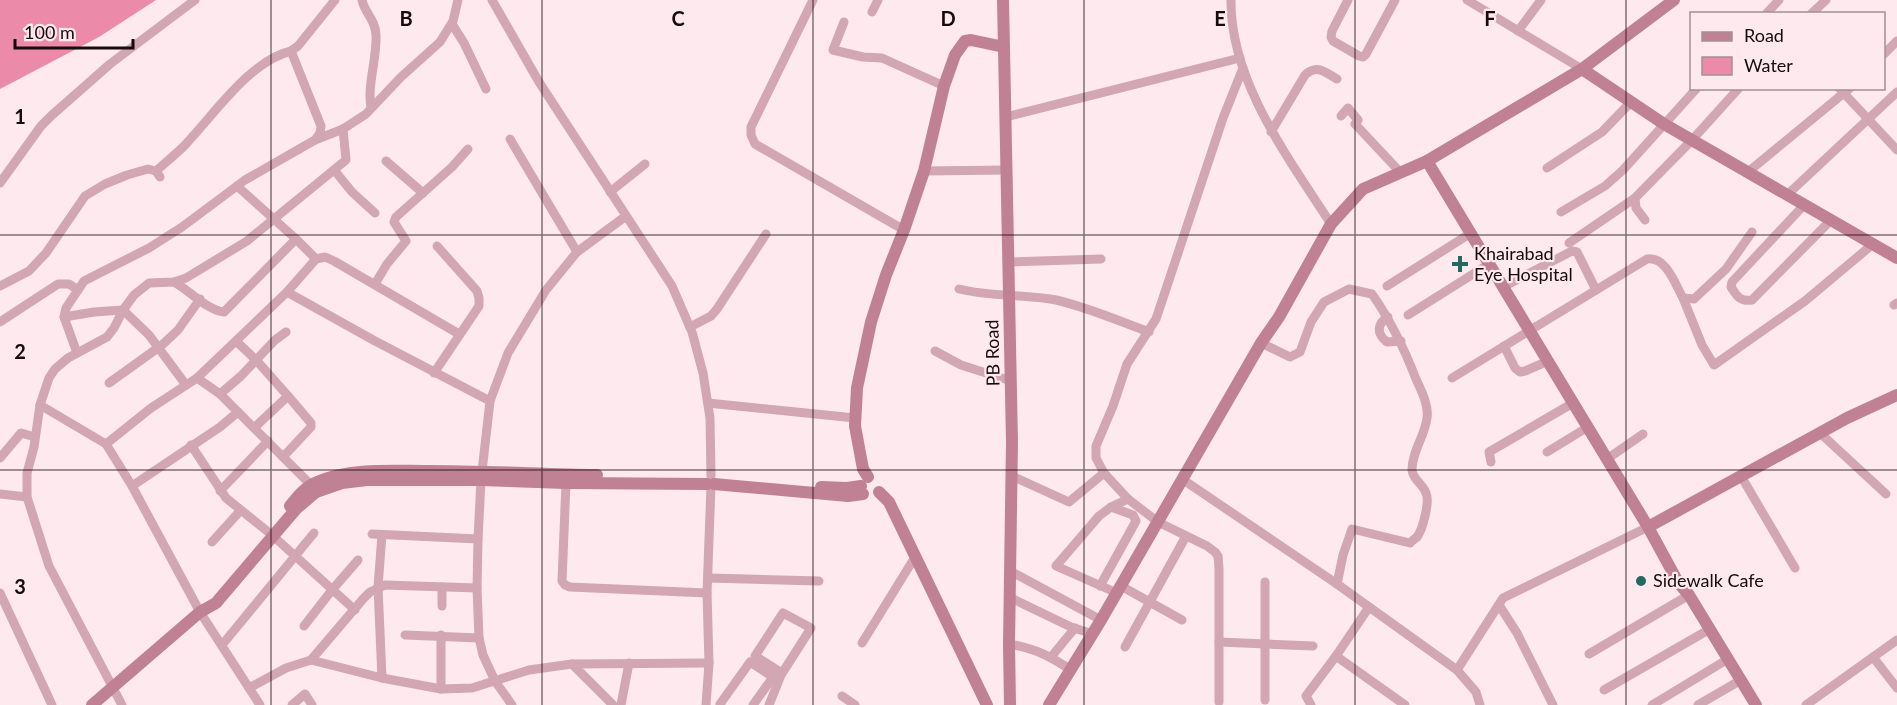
<svg xmlns="http://www.w3.org/2000/svg" width="1897" height="705" viewBox="0 0 1897 705" font-family="Lato,sans-serif">
<rect width="100%" height="100%" fill="#fde9ee"/>
<polygon fill="#eb8ba9" points="0,0 156,0 99,37 0,89"/>
<g fill="none" stroke-linecap="round" stroke-linejoin="round">
<g stroke="#d2a6b2" stroke-width="9">
<path d="M362 0C365 14 375 18 376 35 377 60 367 84 371 108"/>
<polyline points="492,0 539,82 672,286 692,332 703,373 710,418 711,476"/>
<polyline points="813,0 751,127 751,135 755,144 904,230"/>
<path d="M1231 0C1230 81 1289 159 1331 224"/>
<polyline points="1348,0 1332,31 1331,37 1333,41 1359,56 1363,57 1366,54 1395,0"/>
<polyline points="1467,0 1582,69"/>
<polyline points="872,12 878,0"/>
<polyline points="1766,14 1779,0"/>
<polyline points="1811,14 1826,0"/>
<polyline points="844,22 833,50 863,57 882,58 944,86"/>
<polyline points="452,24 464,43 486,89"/>
<polyline points="1518,31 1541,0"/>
<polyline points="1884,54 1897,41"/>
<polyline points="1839,88 1897,150"/>
<polyline points="1341,116 1348,108 1358,120 1355,124 1401,173"/>
<polyline points="1006,117 1240,58"/>
<path d="M1271 132 1305 75C1317 64 1325 72 1337 79"/>
<polyline points="510,139 577,252"/>
<polyline points="315,140 343,129"/>
<polyline points="386,161 423,193"/>
<polyline points="1547,168 1602,132 1631,102"/>
<path d="M156 171C165 163 175 155 184 146 213 116 249 61 291 51"/>
<polyline points="335,171 352,192 375,213"/>
<polyline points="924,171 1007,170"/>
<polyline points="1748,172 1850,88"/>
<polyline points="0,183 41,126 51,116 110,64 195,0"/>
<polyline points="237,186 296,239 316,259"/>
<polyline points="610,192 645,164"/>
<polyline points="1787,195 1897,92"/>
<path d="M1804 205 1732 282 1731 287C1737 296 1740 302 1752 300L1831 220"/>
<polyline points="1561,212 1605,186 1623,170 1697,88"/>
<polyline points="1645,220 1636,208 1635,198 1692,140 1739,88"/>
<polyline points="1569,243 1635,198"/>
<polyline points="1009,262 1101,259"/>
<path d="M174 282C189 290 208 311 224 312L296 239"/>
<polyline points="375,284 387,264 406,241 394,222 396,217 452,167 468,149"/>
<polyline points="0,286 29,271 46,253 85,196 105,184 127,175 148,169 156,171 160,177"/>
<polyline points="1387,286 1471,233"/>
<polyline points="1503,287 1572,251 1577,252 1596,290"/>
<path d="M959 289C991 297 1024 294 1056 300 1087 307 1119 321 1149 332"/>
<polyline points="287,292 375,341 490,401"/>
<polyline points="1683,298 1702,345 1714,365 1805,301 1873,244"/>
<polyline points="1894,305 1897,303"/>
<polyline points="1408,315 1489,264"/>
<polyline points="64,317 94,312 123,310 149,335 186,385"/>
<path d="M1388 317C1376 324 1377 334 1387 342L1401 341"/>
<polyline points="0,322 58,284 69,284 78,290"/>
<polyline points="690,327 711,316 717,309 766,234"/>
<polyline points="236,341 257,361 288,396 254,428"/>
<polyline points="1504,346 1515,368 1520,372 1525,371 1548,361"/>
<polyline points="935,351 961,365 1011,381"/>
<polyline points="77,353 64,317 66,308 84,281 149,248 182,227 245,180 315,140 320,133 321,126 291,51 298,46 335,0"/>
<polyline points="434,373 479,306 479,298 477,291 437,246"/>
<polyline points="197,378 220,394 311,485"/>
<path d="M1452 378 1647 259C1666 256 1675 284 1683 298L1694 299 1726 269 1752 232"/>
<polyline points="109,383 162,345 178,330 200,299"/>
<polyline points="220,394 241,376 275,340 286,332"/>
<polyline points="708,403 855,418"/>
<polyline points="40,405 106,444 132,486 200,612 260,705"/>
<polyline points="1820,433 1886,494"/>
<polyline points="106,444 151,408 197,378 287,292 316,259 325,257 334,261 459,334"/>
<polyline points="191,445 226,498 267,531"/>
<polyline points="1547,452 1588,427"/>
<polyline points="283,457 311,427 311,423 288,396"/>
<polyline points="0,458 21,433 35,437"/>
<polyline points="1607,459 1643,434"/>
<polyline points="1491,462 1489,452 1573,403"/>
<polyline points="1012,476 1069,502 1104,473"/>
<polyline points="1741,476 1795,568"/>
<path d="M1182 479 1337 584 1343 555 1352 529 1410 543C1412 541 1416 538 1417 537 1423 529 1430 501 1426 493 1423 484 1413 480 1412 470 1412 451 1425 436 1427 418 1429 405 1421 390 1416 379 1404 348 1391 321 1372 294L1349 289 1324 302 1311 322 1300 352 1290 357 1261 343"/>
<polyline points="566,483 562,581 565,585 570,587 707,593"/>
<polyline points="132,486 220,427 238,412"/>
<polyline points="220,491 268,441"/>
<polyline points="0,494 27,497"/>
<polyline points="372,534 478,539"/>
<polyline points="273,536 355,610"/>
<polyline points="212,542 240,511"/>
<polyline points="1010,571 1101,620"/>
<polyline points="708,578 819,581"/>
<polyline points="1265,582 1265,700"/>
<polyline points="1337,584 1457,670 1503,598 1648,527"/>
<polyline points="1100,586 1136,521 1133,515 1111,507"/>
<polyline points="1121,586 1182,620"/>
<polyline points="0,593 52,705"/>
<polyline points="1117,593 1056,566 1099,516 1111,507 1128,499"/>
<polyline points="1009,597 1071,627 1093,634"/>
<polyline points="1499,605 1517,633 1553,705"/>
<polyline points="442,606 442,587"/>
<polyline points="304,626 332,590 358,560"/>
<polyline points="405,635 479,638"/>
<polyline points="441,635 441,689"/>
<polyline points="1219,642 1313,646"/>
<polyline points="862,643 915,557"/>
<path d="M1009 644C1036 649 1048 655 1071 670"/>
<polyline points="222,645 314,533"/>
<polyline points="1125,647 1186,536"/>
<polyline points="1589,654 1689,595"/>
<polyline points="1336,656 1369,607"/>
<polyline points="1051,657 1075,628"/>
<polyline points="1873,657 1897,688"/>
<polyline points="311,660 363,599 370,592 385,585 477,588"/>
<polyline points="572,664 613,705"/>
<polyline points="1457,670 1476,692 1480,705"/>
<polyline points="382,678 378,587 382,535"/>
<polyline points="249,688 286,668 311,660 382,678 441,689 472,688 529,670 572,664 709,663"/>
<polyline points="1604,690 1710,629"/>
<polyline points="842,696 855,705"/>
<polyline points="1219,702 1219,568 1218,556 1215,552 1207,546 1158,522 1128,499 1104,473 1096,458 1096,446 1113,406 1127,364 1156,319 1223,118 1243,68"/>
<polyline points="122,705 49,566 27,497 27,473 34,447 40,405 49,378 55,369 68,358 107,337 114,328 123,310 134,295 149,283 174,282 186,278 247,241 346,160 343,129 366,114 401,77 440,42 453,21 458,0"/>
<polyline points="292,705 305,694 312,705"/>
<polyline points="512,705 495,681 483,655 479,638 477,588 478,539 481,480 490,401 508,353 546,290 577,252 626,216"/>
<polyline points="621,705 629,663"/>
<polyline points="706,705 709,663 707,593 711,486"/>
<polyline points="721,705 720,704 750,662 773,677 753,705"/>
<polyline points="769,705 781,675 811,628 783,613 755,656 782,673"/>
<polyline points="1311,705 1306,696 1336,656 1405,705"/>
<polyline points="1652,705 1728,659"/>
<polyline points="1698,705 1741,680"/>
<polyline points="1806,705 1897,640"/>
</g>
<g stroke="#c18194" stroke-width="12">
<polyline points="1003,0 1012,442 1009,644 1010,705"/>
<polyline points="1582,69 1664,124 1897,258"/>
<polyline points="1427,161 1648,527 1678,582 1689,595 1756,705"/>
<polyline points="868,477 863,469 855,426 857,388 871,322 886,275 904,230 924,171 944,86 955,55 965,41 971,40 1004,47"/>
<polyline points="714,484 848,496 863,494"/>
<polyline points="821,487 847,488 861,486"/>
<polyline points="879,492 889,502 987,705"/>
<path d="M290 506C298 496 305 487 317 482 351 468 390 471 426 471 483 471 540 474 597 475"/>
<polyline points="1648,527 1847,418 1897,395"/>
<polyline points="92,705 200,612 216,603 296,509 316,492 342,483 367,480 481,480 566,483 707,484"/>
<polyline points="1049,705 1101,620 1261,343 1279,317 1331,224 1363,189 1427,161 1582,69 1674,0"/>
</g>
</g>
<path fill="none" stroke="#160b0e" stroke-width="1.5" stroke-opacity="0.55" d="M271 0V705M542 0V705M813 0V705M1084 0V705M1355 0V705M1626 0V705M0 235H1897M0 470H1897"/>
<g fill="#22695e" stroke="#fde9ee" stroke-width="2">
<path d="M1457 255h6v6h6v6h-6v6h-6v-6h-6v-6h6z"/>
<circle cx="1641" cy="581" r="6"/>
</g>
<g text-anchor="middle" stroke-width="4.5" stroke-linejoin="round" paint-order="stroke">
<g font-size="18" fill="#160b0e" stroke="#fde9ee" text-anchor="start">
<text x="1474" y="260">Khairabad<tspan x="1474" dy="21">Eye Hospital</tspan></text>
<text x="1653" y="587">Sidewalk Cafe</text>
</g>
<g font-size="18" fill="#160b0e" stroke="#fde9ee">
<text transform="translate(993 353) rotate(-91)" y="6">PB Road</text>
</g>
</g>
<g font-size="20" text-anchor="middle" font-weight="bold" fill="#160b0e" stroke="#fde9ee" stroke-width="4.5" stroke-linejoin="round" paint-order="stroke">
<text x="406" y="26">B</text>
<text x="678" y="26">C</text>
<text x="948" y="26">D</text>
<text x="1220" y="26">E</text>
<text x="1490" y="26">F</text>
<text x="20" y="124">1</text>
<text x="20" y="359">2</text>
<text x="20" y="594">3</text>
</g>
<rect x="1690" y="12" width="195" height="78" fill="#fde9ee" stroke="#a19094" stroke-width="1.5"/>
<rect x="1702" y="32" width="30" height="9" fill="#c18194" stroke="#a19094" stroke-width="1.5"/>
<text x="1744" y="42" font-size="18" fill="#160b0e">Road</text>
<rect x="1702" y="57" width="30" height="18" fill="#eb8ba9" stroke="#a19094" stroke-width="1.5"/>
<text x="1744" y="72" font-size="18" fill="#160b0e">Water</text>
<path d="M15 39v9h118v-9" fill="none" stroke="#160b0e" stroke-width="3"/>
<text x="24" y="39" font-size="18" fill="#160b0e" stroke="#fde9ee" stroke-width="4.5" paint-order="stroke">100 m</text>
</svg>
